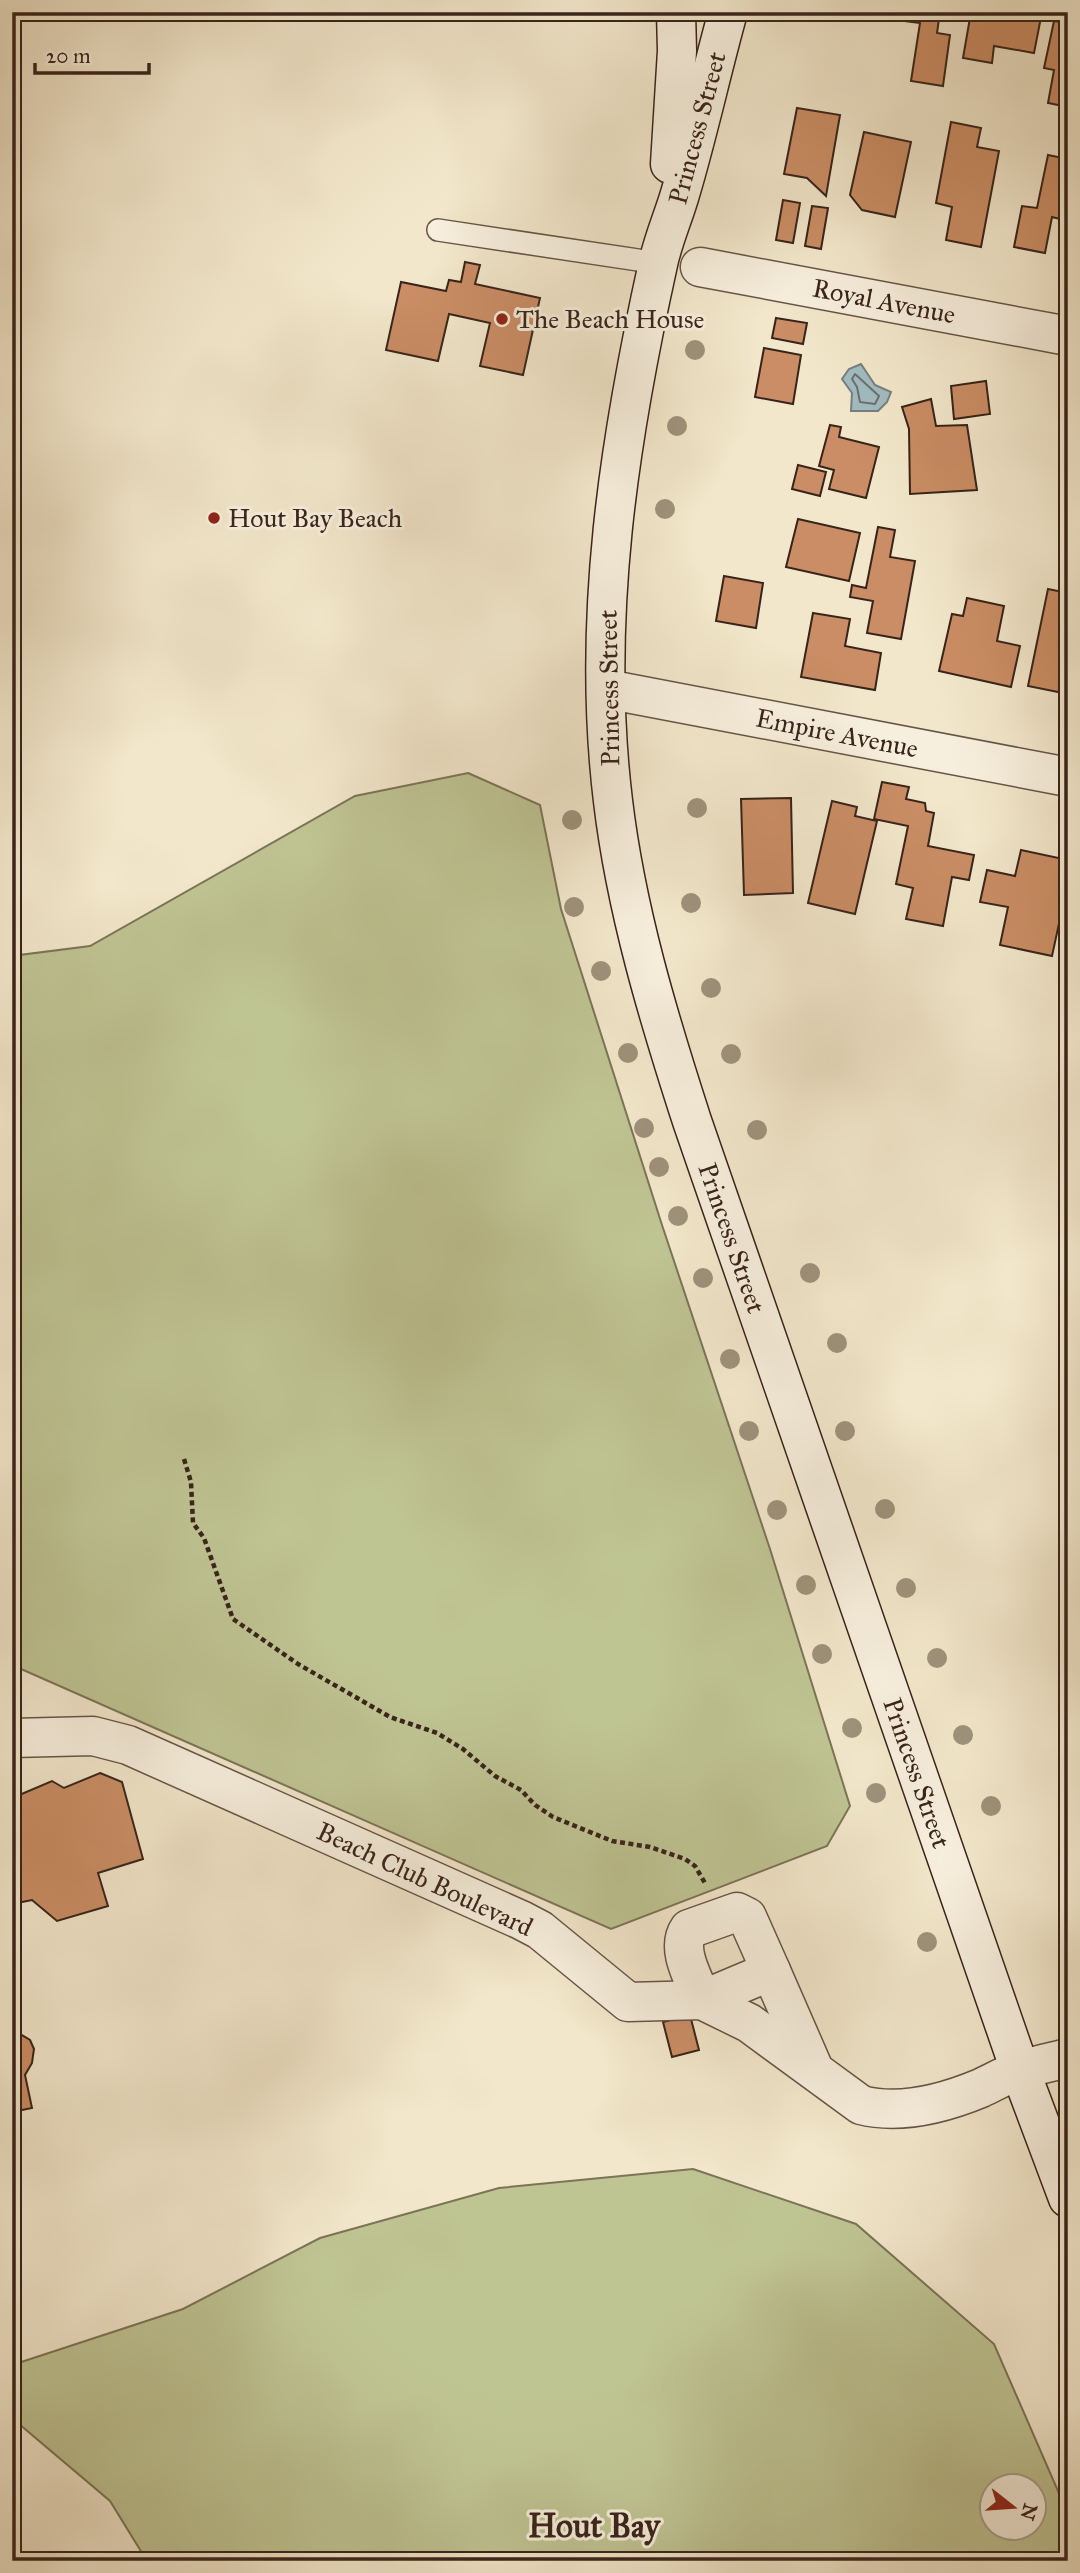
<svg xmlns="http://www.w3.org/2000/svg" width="1080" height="2573" viewBox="0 0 1080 2573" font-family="'IM FELL Great Primer',serif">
<rect width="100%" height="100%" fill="#f2e7cb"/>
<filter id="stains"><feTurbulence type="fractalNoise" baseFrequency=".00286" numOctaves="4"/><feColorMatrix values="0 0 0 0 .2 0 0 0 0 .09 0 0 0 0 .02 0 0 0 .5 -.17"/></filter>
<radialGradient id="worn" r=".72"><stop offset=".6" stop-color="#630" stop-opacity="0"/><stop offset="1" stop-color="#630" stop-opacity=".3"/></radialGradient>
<g fill="#bfc493" stroke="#7c7457" stroke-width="2" fill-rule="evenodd">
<polygon points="468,773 540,805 561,909 662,1225 770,1549 850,1806 827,1846 611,1929 12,1665 12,956 90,946 355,796"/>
<path d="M693 2169 856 2224 994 2344 1068 2514V2561H147L110 2501 12 2418V2365L183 2309 320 2238 499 2188ZM992 2486H1034V2528H992Z"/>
</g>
<polygon fill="#a1bcc2" stroke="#777f7f" stroke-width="2" points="861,364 875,385 891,392 887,402 878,411 851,411 852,393 842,379 849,369"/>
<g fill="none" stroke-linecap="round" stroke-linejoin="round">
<polygon stroke="#6c706e" stroke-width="2" points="855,374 879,396 875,404 860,402 857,387 852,379"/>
</g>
<g fill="#ca8d65" stroke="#38241b" stroke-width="2">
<polygon points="940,12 937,33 950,35 943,86 911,81 920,23 842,13"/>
<polygon points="971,12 1042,12 1034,53 994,46 992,63 963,58"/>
<polygon points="1054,21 1068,23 1068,107 1048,103 1054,70 1044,68"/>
<polygon points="797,108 840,115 826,196 807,178 784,174"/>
<polygon points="951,122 981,128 977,147 999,151 981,247 946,240 952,207 936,203"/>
<polygon points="864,132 911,142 895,217 862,210 850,195"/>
<polygon points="1048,155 1068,159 1068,221 1052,217 1045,253 1014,247 1022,206 1037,208"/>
<polygon points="783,200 800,203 793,243 776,240"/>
<polygon points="812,206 828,208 821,249 805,246"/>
<polygon points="465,262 480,265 475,284 540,298 523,375 480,366 490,323 449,314 438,361 386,350 401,282 446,291 449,280 461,282"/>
<polygon points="776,318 807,323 803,344 772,338"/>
<polygon points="764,348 801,355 793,404 755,397"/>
<polygon points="986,381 990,414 954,419 951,386"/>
<polygon points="931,399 936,426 967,425 977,490 910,494 909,429 902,407"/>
<polygon points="830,425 841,427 839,437 879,447 866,498 829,489 834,470 819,466"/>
<polygon points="798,465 826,472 820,496 792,489"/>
<polygon points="798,519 860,533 849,581 786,567"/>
<polygon points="878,527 895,530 890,557 915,561 901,639 867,633 873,601 850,597 852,585 866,588"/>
<polygon points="724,576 763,583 756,628 716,621"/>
<polygon points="1048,589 1068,593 1068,694 1028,686"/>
<polygon points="967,598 1004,606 997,641 1020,646 1011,687 939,671 952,614 963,616"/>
<polygon points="813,613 850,619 845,646 881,653 875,690 801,677"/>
<polygon points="882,782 909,787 906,799 925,803 926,811 934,813 928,846 974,855 969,880 952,877 943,926 906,919 913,888 896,884 908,826 874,819"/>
<polygon points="791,798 793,893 744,895 741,799"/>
<polygon points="832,801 857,807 855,816 877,821 855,914 808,903"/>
<polygon points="1021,850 1068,860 1068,882 1052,956 1000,945 1008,907 980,902 987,870 1015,876"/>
<polygon points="100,1773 122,1782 143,1859 98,1873 108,1906 57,1921 32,1900 12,1904 12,1792 17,1796 52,1781 64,1788"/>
<polygon points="690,2015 699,2050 672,2057 663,2022"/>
<polygon points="12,2029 30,2040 34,2049 32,2063 25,2075 32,2108 12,2112"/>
</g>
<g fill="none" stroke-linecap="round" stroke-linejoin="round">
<defs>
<polyline id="lane" points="438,230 658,263"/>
<g id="street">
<polyline points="700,267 1068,336"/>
<polyline points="606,689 1068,777"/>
<path d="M12 1738 93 1736 128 1745 521 1920 540 1930 628 2002 702 2000 749 2023 861 2105C900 2115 945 2103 981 2088 994 2082 1007 2074 1021 2070 1036 2065 1052 2062 1068 2058"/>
<path d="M737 1912 747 1917 771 1971 702 2000C694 1979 675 1949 689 1929Z"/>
<polyline points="771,1971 812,2065"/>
</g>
<g id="secondary">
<path d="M728 12C711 73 698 134 680 194 673 218 663 240 658 264 619 440 591 620 613 801 626 910 658 1016 692 1121L1020 2070 1068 2198"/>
<polyline points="670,164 677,51 676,12"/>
</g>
</defs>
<use href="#lane" stroke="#665547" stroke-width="24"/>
<use href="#street" stroke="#665547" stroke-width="41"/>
<use href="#secondary" stroke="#38241b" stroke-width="41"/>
<polyline stroke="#38241b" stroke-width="4.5" stroke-dasharray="5 3.5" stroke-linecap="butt" points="184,1459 191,1482 193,1523 204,1538 233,1619 298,1664 390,1717 437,1733 463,1749 495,1776 521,1790 535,1805 553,1817 612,1841 650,1847 685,1859 695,1866 705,1883"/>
<use href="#lane" stroke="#f7efdd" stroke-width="21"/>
<use href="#street" stroke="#f7efdd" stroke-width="38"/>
<use href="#secondary" stroke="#f7efdd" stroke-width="38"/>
</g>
<g fill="#9e927b">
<circle cx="695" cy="350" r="10"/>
<circle cx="677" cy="426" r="10"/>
<circle cx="665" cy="509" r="10"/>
<circle cx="697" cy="808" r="10"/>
<circle cx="572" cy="820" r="10"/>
<circle cx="691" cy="903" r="10"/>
<circle cx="574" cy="907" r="10"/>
<circle cx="601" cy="971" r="10"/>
<circle cx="711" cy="988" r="10"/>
<circle cx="628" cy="1053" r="10"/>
<circle cx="731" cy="1054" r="10"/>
<circle cx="644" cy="1128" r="10"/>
<circle cx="757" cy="1130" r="10"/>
<circle cx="659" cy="1167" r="10"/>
<circle cx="678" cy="1216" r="10"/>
<circle cx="810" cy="1273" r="10"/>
<circle cx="703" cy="1278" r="10"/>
<circle cx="837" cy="1343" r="10"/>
<circle cx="730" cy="1359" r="10"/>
<circle cx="749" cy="1431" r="10"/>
<circle cx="845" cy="1431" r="10"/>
<circle cx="885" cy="1509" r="10"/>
<circle cx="777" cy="1510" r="10"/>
<circle cx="806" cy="1585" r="10"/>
<circle cx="906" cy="1588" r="10"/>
<circle cx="822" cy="1654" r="10"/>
<circle cx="937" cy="1658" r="10"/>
<circle cx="852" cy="1728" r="10"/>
<circle cx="963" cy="1735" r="10"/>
<circle cx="876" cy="1793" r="10"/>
<circle cx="991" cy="1806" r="10"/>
<circle cx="927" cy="1942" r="10"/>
</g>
<g fill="#8f2418" stroke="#f7efdd" stroke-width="2.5">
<circle cx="502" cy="319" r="7"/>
<circle cx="214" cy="518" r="7"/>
</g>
<g text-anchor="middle" stroke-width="6" stroke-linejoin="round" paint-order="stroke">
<g font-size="26" fill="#38241b" stroke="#f7efdd">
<text transform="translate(697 128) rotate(-75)" y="9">Princess Street</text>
<text transform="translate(884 301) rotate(11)" y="9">Royal Avenue</text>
<text transform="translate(609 688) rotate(-91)" y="9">Princess Street</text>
<text transform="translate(837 733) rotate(11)" y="9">Empire Avenue</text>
<text transform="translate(732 1238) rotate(71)" y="9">Princess Street</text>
<text transform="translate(917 1773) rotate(71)" y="9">Princess Street</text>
<text transform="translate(425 1879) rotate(25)" y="9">Beach Club Boulevard</text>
</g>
<g font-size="26" fill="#38241b" stroke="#f7efdd" text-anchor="start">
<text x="516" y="328">The Beach House</text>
<text x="228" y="527">Hout Bay Beach</text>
</g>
<g font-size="33" font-weight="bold" fill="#38241b" stroke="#f7efdd">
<text x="594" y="2537">Hout Bay</text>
</g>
</g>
<rect width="1080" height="2573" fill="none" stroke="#f2e7cb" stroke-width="42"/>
<rect x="14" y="14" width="1052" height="2545" fill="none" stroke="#38241b" stroke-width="3.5"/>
<rect x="21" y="21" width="1038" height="2531" fill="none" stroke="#38241b" stroke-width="2"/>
<g transform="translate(1013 2507) rotate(107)"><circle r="33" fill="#f7efdd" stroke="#ab9e8f" stroke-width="2"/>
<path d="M0-5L12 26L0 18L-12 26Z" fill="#8f2418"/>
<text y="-10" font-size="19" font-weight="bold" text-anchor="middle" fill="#38241b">N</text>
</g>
<path d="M35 63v10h114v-10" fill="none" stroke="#38241b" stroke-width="3.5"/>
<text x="46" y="63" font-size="21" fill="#38241b" stroke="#f7efdd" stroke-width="5" paint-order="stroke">20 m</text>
<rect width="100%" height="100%" filter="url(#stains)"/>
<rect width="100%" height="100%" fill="url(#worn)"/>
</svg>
